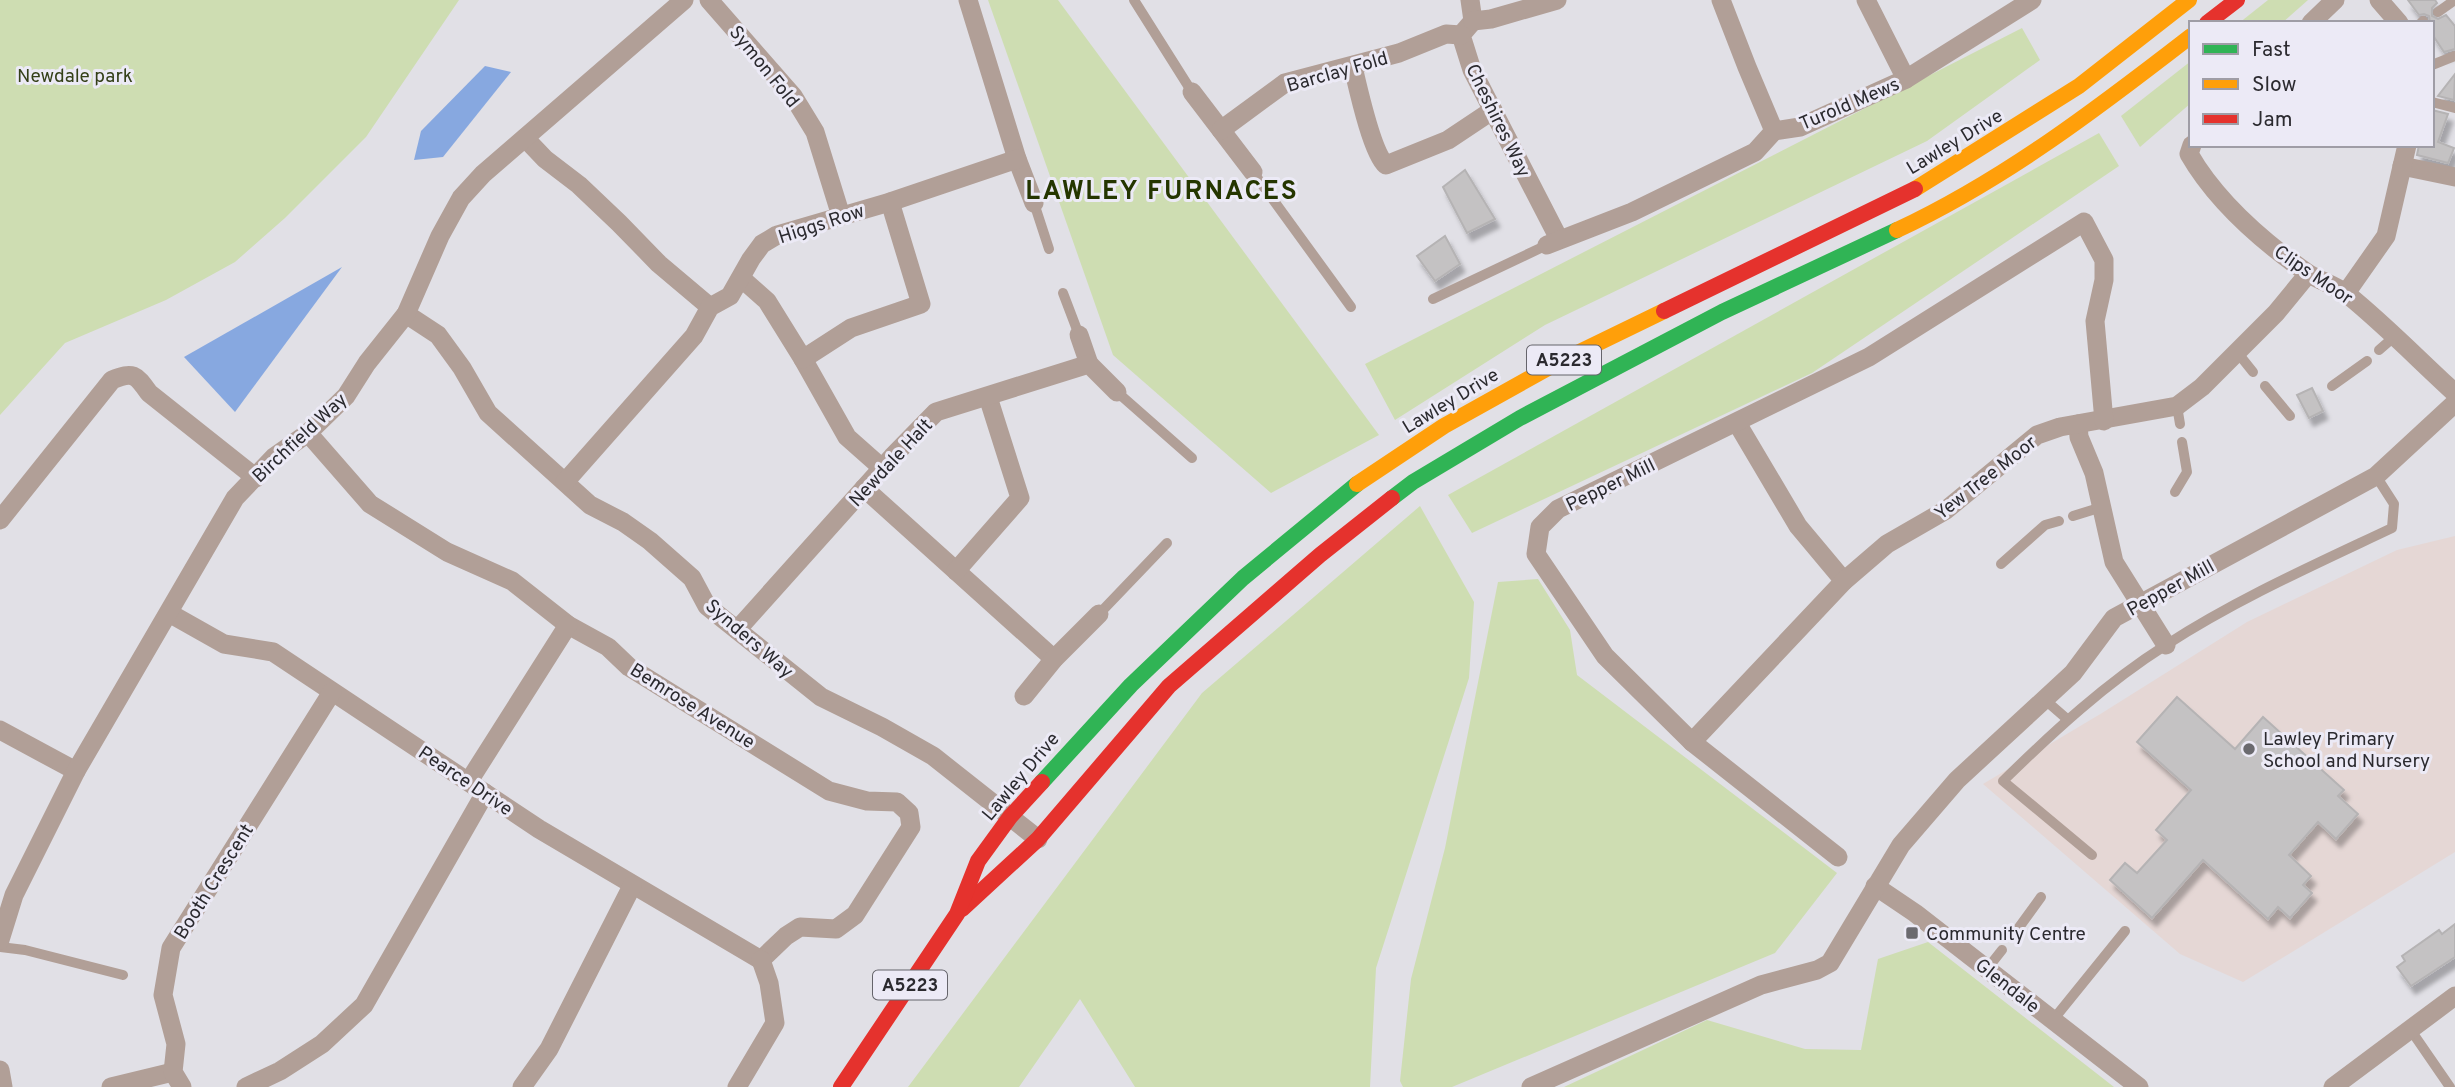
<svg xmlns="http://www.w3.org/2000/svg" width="2455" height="1087" viewBox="0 0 2455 1087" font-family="Overpass,sans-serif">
<defs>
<filter id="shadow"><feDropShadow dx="4.5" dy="8" stdDeviation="2" flood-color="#0004"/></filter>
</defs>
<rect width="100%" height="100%" fill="#e1e0e6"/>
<polygon fill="#e5d7d5" points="2455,536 2455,852 2243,982 2180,954 1983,784 2102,713 2247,622 2397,550"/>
<g fill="#ceddb2">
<polygon points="0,0 459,0 366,137 285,218 235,262 166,300 65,343 0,415"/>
<polygon points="988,0 1058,0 1379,435 1271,493 1113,355"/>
<polygon points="2268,0 2308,0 2282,23 2239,23"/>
<polygon points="2022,28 2040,60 1927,141 1545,325 1395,420 1365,364"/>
<polygon points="2191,61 2191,103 2140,147 2121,116"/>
<polygon points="2099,133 2119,166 1812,373 1472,533 1448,495"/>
<polygon points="1420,506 1474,602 1469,678 1376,968 1370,1087 1135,1087 1080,999 1019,1087 908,1087 1202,693"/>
<polygon points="1538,579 1570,630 1577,675 1837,873 1775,953 1452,1087 1403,1087 1400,1081 1411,979 1445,848 1498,582"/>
<polygon points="1928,942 2114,1087 1564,1087 1707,1020 1805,1049 1861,1050 1878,959"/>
</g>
<g fill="#87a8e0">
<polygon points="485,66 511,72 443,157 414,160 421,131"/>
<polygon points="342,267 235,412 184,357"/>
</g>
<g fill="#c4c2c3" stroke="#b5b3b4" stroke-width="2" filter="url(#shadow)">
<polygon points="2408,0 2435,0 2437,3 2432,8 2432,16 2438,19 2446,15 2455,26 2455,49 2444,52 2432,34 2432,23 2430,23 2429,16 2424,14 2419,15"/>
<polygon points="2455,74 2454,100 2438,96"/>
<polygon points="2432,110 2448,114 2438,142 2454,148 2448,163 2417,155 2419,145 2432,145"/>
<polygon points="1465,170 1495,219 1467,233 1443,187"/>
<polygon points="1445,236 1460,264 1435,281 1417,256"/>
<polygon points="2312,388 2323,411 2309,418 2297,395"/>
<polygon points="2177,697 2235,749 2263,717 2344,790 2338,796 2358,814 2336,839 2318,822 2289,855 2311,876 2303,885 2312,893 2290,918 2278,907 2268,919 2203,860 2152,918 2110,880 2125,863 2137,873 2167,840 2156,830 2191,790 2137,742"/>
<polygon points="2455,924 2455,957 2411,986 2397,967 2405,961 2402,956 2439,930 2442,934"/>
</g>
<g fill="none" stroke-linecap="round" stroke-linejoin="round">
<g stroke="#b19f97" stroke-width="10">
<polyline points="1134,0 1192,92"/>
<polyline points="2438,12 2455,0"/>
<polyline points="2421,23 2423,21"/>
<polyline points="2432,65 2455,56"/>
<polyline points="2432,102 2455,108"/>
<polyline points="1253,172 1351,307"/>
<polyline points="1034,203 1049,249"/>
<polyline points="1063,293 1079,335"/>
<polyline points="1433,299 1547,245"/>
<polyline points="2379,350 2394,337"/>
<polyline points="2237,352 2253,372"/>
<polyline points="2265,386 2290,416"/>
<polyline points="2332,386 2367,361"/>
<polyline points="1117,392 1192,458"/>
<polyline points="2177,406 2180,424"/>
<polyline points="2175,492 2187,472 2182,442"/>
<polyline points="2073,516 2102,507"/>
<polyline points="2001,564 2045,525 2059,521"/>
<polyline points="1099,614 1167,543"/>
<polyline points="2044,699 2067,719"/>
<path d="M2092 855 2003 781C2053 732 2106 683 2166 645 2237 599 2316 564 2392 528L2394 504 2376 476"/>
<polyline points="2012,937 2041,897"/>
<polyline points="0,947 25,950 123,975"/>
<polyline points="1987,969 2002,950"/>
<polyline points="2053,1020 2125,931"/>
<polyline points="2410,1029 2450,1087"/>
</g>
<g stroke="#b19f97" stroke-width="19">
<polyline points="709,0 793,96 815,132 841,216"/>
<polyline points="968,0 1017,159 1034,203"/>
<polyline points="1470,0 1473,21 1461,35 1472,70 1559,239"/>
<polyline points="1721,0 1747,67 1774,131"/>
<polyline points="1866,0 1906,79"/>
<polyline points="2379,0 2399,23"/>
<polyline points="1473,21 1491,19 1557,0"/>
<polyline points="2311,23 2335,0"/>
<path d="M1353 67C1358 88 1372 153 1386 165L1448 140 1493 110"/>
<polyline points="1192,92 1253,172"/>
<polyline points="1221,130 1285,83 1399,53 1446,34 1461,35"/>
<polyline points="525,138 545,159 579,185 619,223 659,264 710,307"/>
<path d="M2192 145 2189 154C2216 201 2262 241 2306 272 2319 281 2336 285 2348 295 2385 325 2420 361 2455 393"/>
<polyline points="2402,166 2455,177"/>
<polyline points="1547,245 1632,212 1755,152 1774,131 1800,127 1906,79 2032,0"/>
<polyline points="741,278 767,301 803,359 847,437 882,468"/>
<polyline points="2346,293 2386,236 2407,145"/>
<polyline points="406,314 438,335 462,368 488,413 590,505 623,522 650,541 692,578 707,606 821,697 882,727 933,756 1038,839"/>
<polyline points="1079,335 1089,364"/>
<polyline points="803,359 851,328 921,304 890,202"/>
<polyline points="1737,423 1798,526 1844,581"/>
<polyline points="2078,424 2079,437 2094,473 2114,562 2166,645"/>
<polyline points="308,433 370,504 447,552 512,581 568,625 608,647 629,667 829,791 867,801 897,802 909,813 911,827 855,915 836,929 800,927 786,936 761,960"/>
<polyline points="565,482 694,336 710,307 730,296 751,259 762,244 777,235 890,202 1017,159"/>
<polyline points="864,488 1054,659"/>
<path d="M0 520 112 380C134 371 136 375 149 393L256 478"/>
<polyline points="956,571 1020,498 988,397"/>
<polyline points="169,613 224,644 273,652 539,829 761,960"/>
<polyline points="737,630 892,457 936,412 1089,364 1117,392"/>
<polyline points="1024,696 1054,659 1099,614"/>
<polyline points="0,730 76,771"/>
<polyline points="1692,742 1844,581 1887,544 1946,510 2037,435 2060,427 2177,406 2202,387 2276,313 2308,274"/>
<polyline points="469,781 568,625"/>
<polyline points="1838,857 1692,742 1605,656 1536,554 1540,527 1558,509 1869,357 2084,222 2104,260 2104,280 2095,321 2104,421"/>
<polyline points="1875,886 1915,913 2139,1087"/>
<polyline points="0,940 14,895 76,771 235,498 274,457 308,433 346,396 367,363 406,314 440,236 461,198 483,174 684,0"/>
<polyline points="0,1070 3,1087"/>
<polyline points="111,1087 173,1072"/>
<polyline points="182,1087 173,1072 176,1044 163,995 171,948 332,692"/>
<polyline points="246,1087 280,1071 322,1044 364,1005 485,793"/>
<polyline points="522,1087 549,1049 632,886"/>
<polyline points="737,1087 775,1023 769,983 761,960"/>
<polyline points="1531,1087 1761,985 1817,970 1830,963 1901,845 1957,780 2073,673 2114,618 2376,476 2455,403"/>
<polyline points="2333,1087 2455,996"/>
</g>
<g stroke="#30b455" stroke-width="16">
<polyline points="1392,498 1413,482 1520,418 1722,312 1897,230"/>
<polyline points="1042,782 1131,685 1243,578 1357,484"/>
</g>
<g stroke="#ff9f0a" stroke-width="16">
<polyline points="1915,189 2079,86 2189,0"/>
<path d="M1897 230C2004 180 2098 108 2191 36"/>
<polyline points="1357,484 1444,426 1557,363 1664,311"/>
</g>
<g stroke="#e5322d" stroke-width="16">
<polyline points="2207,23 2237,0"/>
<polyline points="1664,311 1915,189"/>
<polyline points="962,909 1038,839 1169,686 1320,555 1392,498"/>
<polyline points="841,1087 957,914 978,861 1010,817 1042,782"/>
</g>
</g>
<g fill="#6b6a6f" stroke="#eceaf6" stroke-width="2.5">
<circle cx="2249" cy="749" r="7"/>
<rect x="1905" y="926" width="14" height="14" rx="3.5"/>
</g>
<g text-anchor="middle" stroke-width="6" stroke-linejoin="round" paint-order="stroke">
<g fill="#eceaf6" stroke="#65646b" stroke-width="2">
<rect x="1527" y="345.5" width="74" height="29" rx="5"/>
<rect x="873" y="970.5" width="74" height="29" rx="5"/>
</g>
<g font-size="18" font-weight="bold" fill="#2b2a2f">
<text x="1564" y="366">A5223</text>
<text x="910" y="991">A5223</text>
</g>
<g font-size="19" fill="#2b2a2f" stroke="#eceaf6">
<text transform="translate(765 66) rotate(51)" y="7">Symon Fold</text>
<text transform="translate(1337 71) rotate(-16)" y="7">Barclay Fold</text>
<text transform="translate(1849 103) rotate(-23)" y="7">Turold Mews</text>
<text transform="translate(1499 120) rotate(64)" y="7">Cheshires Way</text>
<text transform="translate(1954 141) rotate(-31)" y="7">Lawley Drive</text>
<text transform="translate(821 223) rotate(-18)" y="7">Higgs Row</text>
<text transform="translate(2314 274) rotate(34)" y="7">Clips Moor</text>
<text transform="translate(1450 400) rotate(-31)" y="7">Lawley Drive</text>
<text transform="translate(299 437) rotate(-43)" y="7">Birchfield Way</text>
<text transform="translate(890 462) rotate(-47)" y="7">Newdale Halt</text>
<text transform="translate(1985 477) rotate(-38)" y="7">Yew Tree Moor</text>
<text transform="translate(1610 484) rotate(-26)" y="7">Pepper Mill</text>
<text transform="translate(2170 587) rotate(-29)" y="7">Pepper Mill</text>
<text transform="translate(750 638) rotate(41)" y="7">Synders Way</text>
<text transform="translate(693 705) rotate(32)" y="7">Bemrose Avenue</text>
<text transform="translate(1020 776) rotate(-50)" y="7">Lawley Drive</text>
<text transform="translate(466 780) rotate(34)" y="7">Pearce Drive</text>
<text transform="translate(213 881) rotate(-58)" y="7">Booth Crescent</text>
<text transform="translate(2008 985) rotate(38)" y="7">Glendale</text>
</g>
<g font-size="19" fill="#344018" stroke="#eceaf6">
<text x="75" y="82">Newdale park</text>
</g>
<g font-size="19" fill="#2b2a2f" stroke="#eceaf6" text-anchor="start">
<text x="2263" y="745">Lawley Primary<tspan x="2263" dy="22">School and Nursery</tspan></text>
<text x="1926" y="940">Community Centre</text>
</g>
<g font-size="26" font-weight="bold" letter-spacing="2" fill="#253600" stroke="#eceaf6">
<text x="1162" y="199">LAWLEY FURNACES</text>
</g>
</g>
<rect x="2189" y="21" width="245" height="126" fill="#eceaf6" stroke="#9f9da6" stroke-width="2"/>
<rect x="2203" y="44" width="35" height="10" fill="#30b455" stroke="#9f9da6" stroke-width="2"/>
<text x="2252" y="56" font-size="21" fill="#2b2a2f">Fast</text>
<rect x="2203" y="79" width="35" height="10" fill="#ff9f0a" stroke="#9f9da6" stroke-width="2"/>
<text x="2252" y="91" font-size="21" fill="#2b2a2f">Slow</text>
<rect x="2203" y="114" width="35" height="10" fill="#e5322d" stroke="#9f9da6" stroke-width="2"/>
<text x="2252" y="126" font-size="21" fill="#2b2a2f">Jam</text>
</svg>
